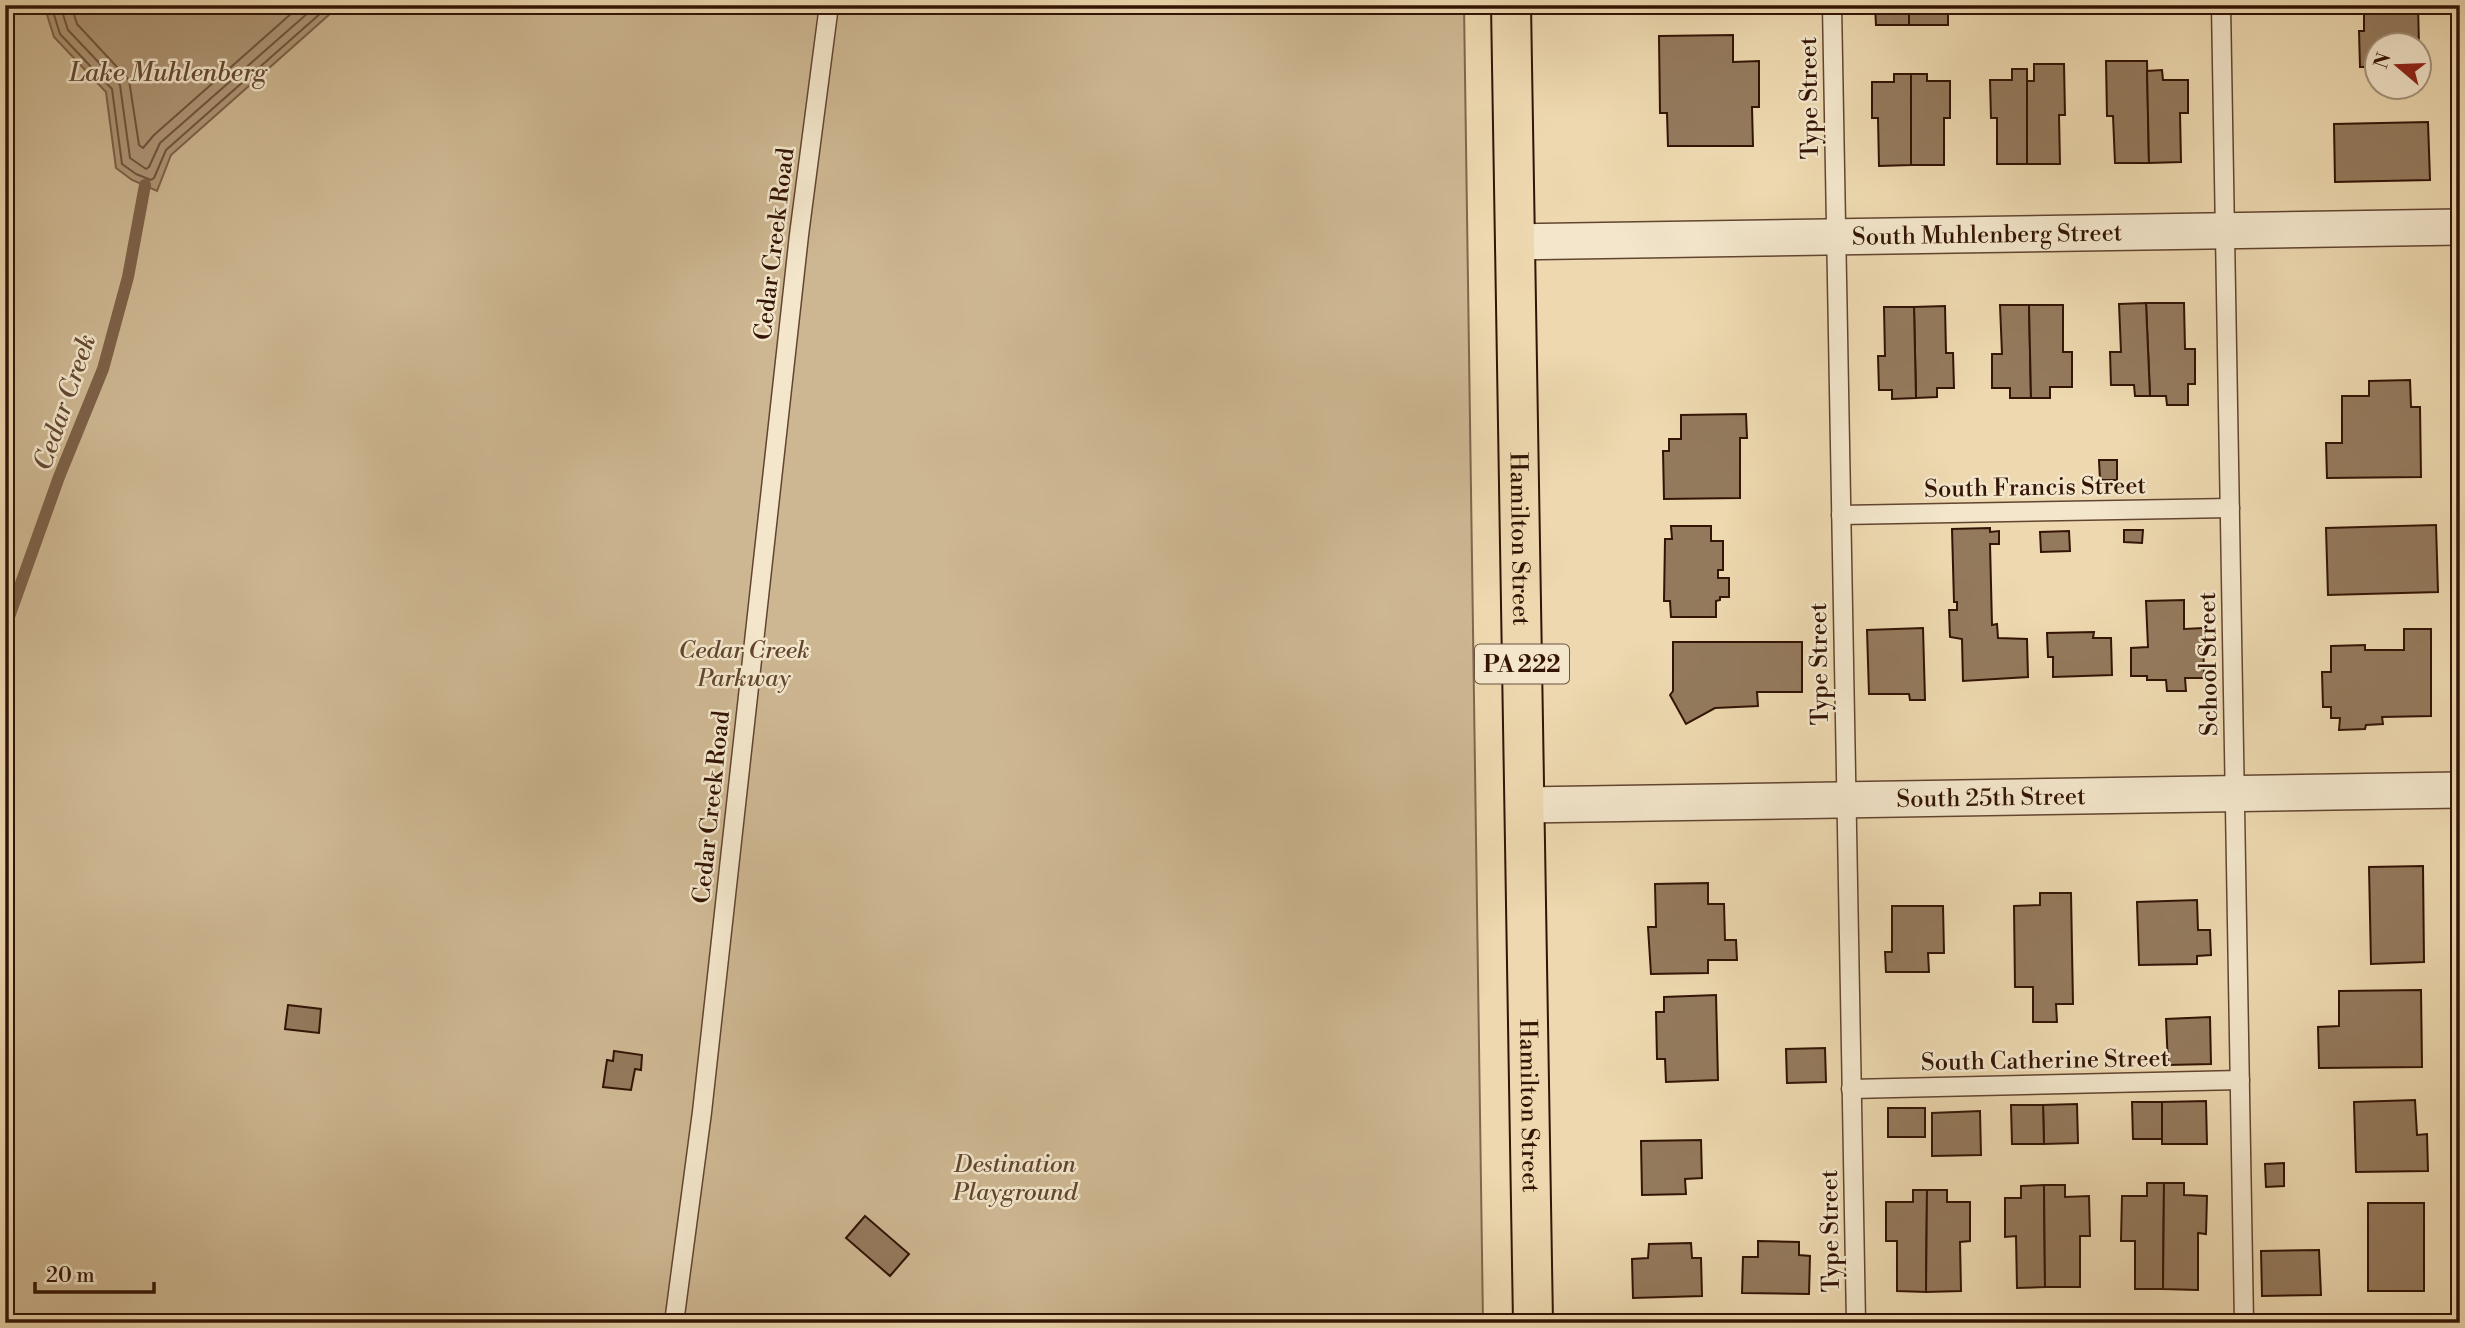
<svg xmlns="http://www.w3.org/2000/svg" width="2465" height="1328" viewBox="0 0 2465 1328" font-family="'Libre Bodoni',serif">
<rect width="100%" height="100%" fill="#edd8af"/>
<filter id="stains"><feTurbulence type="fractalNoise" baseFrequency=".00286" numOctaves="4"/><feColorMatrix values="0 0 0 0 .2 0 0 0 0 .09 0 0 0 0 .02 0 0 0 .5 -.17"/></filter>
<radialGradient id="worn" r=".72"><stop offset=".6" stop-color="#630" stop-opacity="0"/><stop offset="1" stop-color="#630" stop-opacity=".3"/></radialGradient>
<polygon fill="#cdb792" stroke="#80664c" stroke-width="2" points="5,5 1464,5 1483,1323 5,1323"/>
<polygon fill="#ae9575" stroke="#7d6148" stroke-width="2" points="44,5 340,5 171,155 157,191 132,180 116,168 106,92 54,37"/>
<g fill="none" stroke-linecap="round" stroke-linejoin="round">
<g stroke="#70543d" stroke-width="2">
<polyline points="51,5 60,34 112,89 122,164 136,174 151,180 154,178 166,150 330,5"/>
<polyline points="60,5 68,30 120,85 130,158 146,169 149,167 160,143 317,5"/>
<polyline points="71,5 77,24 129,80 139,145 143,148 154,135 301,5"/>
</g>
<polyline stroke="#7d6148" stroke-width="12" points="5,628 59,477 103,369 128,277 145,185"/>
</g>
<g fill="#947a5d" stroke="#331405" stroke-width="2">
<polygon points="1875,5 1909,5 1909,25 1876,25"/>
<rect x="1909" y="5" width="39" height="20"/>
<polygon points="2096,5 2115,5 2115,10 2096,11"/>
<polygon points="2364,5 2418,5 2419,46 2378,46 2378,67 2360,67 2359,31 2364,31"/>
<polygon points="1733,35 1733,62 1759,61 1759,107 1752,107 1753,146 1668,146 1667,113 1660,113 1659,36"/>
<polygon points="2106,61 2147,61 2149,163 2115,163 2113,116 2107,116"/>
<polygon points="2034,64 2064,64 2065,115 2059,115 2060,164 2027,164 2027,81 2034,81"/>
<polygon points="2012,69 2027,69 2027,164 1997,164 1997,118 1991,118 1990,80 2012,80"/>
<polygon points="2162,70 2163,80 2188,80 2188,113 2180,113 2181,162 2149,163 2147,71"/>
<polygon points="1894,74 1911,74 1911,165 1879,166 1878,118 1872,118 1872,82 1894,82"/>
<polygon points="1911,74 1927,74 1927,81 1950,81 1950,118 1944,118 1944,165 1911,165"/>
<polygon points="2428,122 2430,180 2335,182 2334,124"/>
<polygon points="2146,303 2184,303 2185,349 2195,349 2195,384 2188,384 2188,405 2167,405 2166,396 2150,396"/>
<polygon points="2146,303 2150,396 2135,396 2134,385 2111,385 2110,352 2121,352 2119,304"/>
<polygon points="2000,305 2029,305 2031,398 2010,398 2010,388 1992,388 1992,354 2002,354"/>
<polygon points="2029,305 2063,305 2063,352 2072,352 2072,387 2050,387 2050,398 2031,398"/>
<polygon points="1945,306 1946,353 1953,353 1954,388 1937,388 1937,397 1916,398 1914,307"/>
<polygon points="1884,307 1914,307 1916,398 1892,399 1892,390 1879,390 1878,356 1885,356"/>
<polygon points="2410,380 2411,407 2420,407 2421,477 2327,478 2326,443 2342,443 2342,396 2369,396 2369,381"/>
<polygon points="1746,414 1747,438 1740,438 1740,498 1664,499 1663,451 1669,451 1669,439 1681,439 1681,415"/>
<polygon points="2099,460 2117,460 2117,480 2100,480"/>
<polygon points="2436,525 2438,592 2328,595 2326,528"/>
<polygon points="1671,526 1711,526 1711,541 1723,541 1723,570 1718,570 1718,578 1729,578 1729,597 1720,597 1720,600 1716,601 1716,617 1671,617 1670,601 1664,601 1665,539 1672,539"/>
<polygon points="1990,528 1990,532 1999,531 1999,544 1990,544 1992,625 1997,624 1998,638 2027,639 2028,677 1963,681 1962,639 1950,637 1949,610 1957,610 1957,602 1954,602 1952,529"/>
<polygon points="2124,530 2143,530 2142,543 2124,542"/>
<polygon points="2069,531 2070,551 2041,552 2040,532"/>
<polygon points="2184,600 2184,629 2203,628 2204,678 2185,678 2186,691 2167,691 2166,680 2147,680 2147,676 2131,676 2131,648 2148,647 2146,601"/>
<polygon points="1923,628 1925,700 1910,700 1909,694 1869,694 1867,630"/>
<polygon points="2404,629 2431,629 2431,716 2382,717 2383,724 2366,725 2365,729 2339,730 2340,718 2331,718 2331,707 2323,707 2322,672 2331,672 2331,646 2365,645 2365,650 2404,650"/>
<polygon points="2094,632 2093,638 2111,638 2112,675 2053,677 2053,657 2048,657 2047,633"/>
<polygon points="1673,642 1802,642 1802,692 1757,692 1758,706 1715,708 1686,724 1670,695 1673,691"/>
<polygon points="2423,866 2424,962 2371,964 2369,867"/>
<polygon points="1708,883 1708,904 1724,904 1725,940 1736,940 1737,960 1708,960 1708,973 1651,974 1648,927 1656,927 1655,884"/>
<polygon points="2040,893 2071,893 2073,1004 2056,1004 2057,1022 2033,1022 2033,987 2015,987 2014,906 2040,905"/>
<polygon points="2197,900 2198,930 2210,930 2211,955 2197,956 2197,964 2139,965 2137,902"/>
<polygon points="1892,906 1943,906 1944,953 1928,953 1929,972 1886,972 1885,952 1892,952"/>
<polygon points="2421,990 2422,1067 2319,1068 2318,1027 2339,1026 2339,991"/>
<polygon points="1716,995 1718,1080 1666,1082 1665,1059 1657,1059 1656,1012 1664,1012 1664,997"/>
<polygon points="288,1005 321,1009 319,1033 285,1029"/>
<polygon points="2210,1017 2211,1064 2168,1065 2166,1019"/>
<polygon points="1825,1048 1826,1082 1787,1083 1786,1049"/>
<polygon points="614,1051 642,1055 641,1070 635,1069 631,1090 603,1087 607,1060 613,1061"/>
<polygon points="2415,1100 2417,1135 2427,1134 2428,1171 2356,1172 2354,1102"/>
<polygon points="2206,1101 2207,1144 2162,1144 2162,1102"/>
<polygon points="2132,1102 2162,1102 2162,1139 2133,1139"/>
<polygon points="2077,1104 2078,1143 2044,1144 2043,1105"/>
<polygon points="2011,1105 2043,1105 2044,1144 2012,1144"/>
<rect x="1888" y="1108" width="37" height="29"/>
<polygon points="1980,1111 1981,1155 1932,1156 1932,1113"/>
<polygon points="1701,1140 1702,1178 1685,1179 1686,1194 1642,1195 1641,1141"/>
<polygon points="2284,1163 2284,1186 2266,1187 2265,1164"/>
<polygon points="2147,1183 2164,1183 2163,1289 2135,1289 2135,1241 2121,1241 2122,1196 2147,1196"/>
<polygon points="2164,1183 2184,1183 2184,1195 2207,1196 2206,1234 2198,1233 2198,1290 2163,1289"/>
<polygon points="2044,1185 2045,1287 2017,1288 2016,1236 2005,1237 2005,1198 2021,1198 2021,1186"/>
<polygon points="2044,1185 2065,1185 2065,1197 2089,1196 2090,1236 2080,1236 2080,1287 2045,1287"/>
<polygon points="1913,1190 1927,1190 1926,1292 1897,1291 1897,1241 1886,1241 1886,1202 1913,1202"/>
<polygon points="1927,1190 1947,1190 1947,1202 1970,1202 1970,1241 1960,1242 1961,1291 1926,1292"/>
<rect x="2368" y="1203" width="56" height="88"/>
<polygon points="865,1216 909,1254 890,1276 846,1238"/>
<polygon points="1758,1241 1799,1242 1799,1255 1810,1256 1809,1294 1742,1293 1743,1257 1758,1257"/>
<polygon points="1691,1243 1692,1258 1701,1258 1702,1296 1633,1298 1632,1259 1648,1258 1649,1244"/>
<polygon points="2319,1250 2321,1295 2262,1296 2261,1251"/>
</g>
<g fill="none" stroke-linecap="round" stroke-linejoin="round">
<defs>
<g id="service">
<polyline points="1832,5 1856,1323"/>
<polyline points="2221,5 2244,1323"/>
<polyline points="1841,515 2230,508"/>
<polyline points="1851,1089 2240,1080"/>
<polyline points="674,1323 702,1112 799,235 829,5"/>
</g>
<g id="minor">
<path id="s1" d="M1515 242 2460 227"/>
<path id="s2" d="M1524 805 2460 790"/>
</g>
<g id="primary">
<path id="s3" d="M1511 5 1533 1323"/>
</g>
</defs>
<use href="#service" stroke="#624530" stroke-width="21"/>
<use href="#minor" stroke="#624530" stroke-width="38"/>
<use href="#primary" stroke="#331405" stroke-width="42"/>
<use href="#service" stroke="#f3e6cb" stroke-width="18"/>
<use href="#minor" stroke="#f3e6cb" stroke-width="35"/>
<use href="#primary" stroke="#edd8af" stroke-width="38"/>
</g>
<g text-anchor="middle" stroke-width="5" stroke-linejoin="round" paint-order="stroke">
<rect fill="#f3e6cb" stroke="#6d5340" stroke-width="2" x="1475" y="644.5" width="94" height="39" rx="5"/>
<g font-size="23" font-weight="bold" fill="#331405">
<text x="1522" y="672">PA 222</text>
</g>
<g font-size="24" fill="#331405" stroke="#f3e6cb">
<text transform="translate(1809 98) rotate(-91)" y="8">Type Street</text>
<text dy="8" stroke="none"><textPath href="#s1" startOffset="472">South Muhlenberg Street</textPath></text>
<text transform="translate(774 244) rotate(-83)" y="8">Cedar Creek Road</text>
<text transform="translate(2035 487) rotate(-1)" y="8">South Francis Street</text>
<text dy="8" stroke="none"><textPath href="#s3" startOffset="534">Hamilton Street</textPath></text>
<text transform="translate(1819 664) rotate(-91)" y="8">Type Street</text>
<text transform="translate(2208 664) rotate(-91)" y="8">School Street</text>
<text dy="8" stroke="none"><textPath href="#s2" startOffset="467">South 25th Street</textPath></text>
<text transform="translate(711 807) rotate(-84)" y="8">Cedar Creek Road</text>
<text transform="translate(2045 1060) rotate(-1)" y="8">South Catherine Street</text>
<text dy="8" stroke="none"><textPath href="#s3" startOffset="1101">Hamilton Street</textPath></text>
<text transform="translate(1830 1231) rotate(-91)" y="8">Type Street</text>
</g>
<g font-size="24" font-style="italic" fill="#61452f" stroke="#f3e6cb">
<text x="744" y="658">Cedar Creek<tspan x="744" dy="28">Parkway</tspan></text>
<text x="1015" y="1172">Destination<tspan x="1015" dy="28">Playground</tspan></text>
</g>
<g font-size="26" font-style="italic" fill="#644832" stroke="#f3e6cb">
<text x="168" y="81">Lake Muhlenberg</text>
<text transform="translate(64 402) rotate(-71)" y="9">Cedar Creek</text>
</g>
</g>
<rect width="2465" height="1328" fill="none" stroke="#edd8af" stroke-width="28"/>
<rect x="7" y="7" width="2451" height="1314" fill="none" stroke="#331405" stroke-width="3.5"/>
<rect x="14" y="14" width="2437" height="1300" fill="none" stroke="#331405" stroke-width="2"/>
<g transform="translate(2398 66) rotate(289)"><circle r="33" fill="#f3e6cb" stroke="#a6927c" stroke-width="2"/>
<path d="M0-5L12 26L0 18L-12 26Z" fill="#8f2418"/>
<text y="-10" font-size="19" font-weight="bold" text-anchor="middle" fill="#331405">N</text>
</g>
<path d="M35 1282v10h119v-10" fill="none" stroke="#331405" stroke-width="3.5"/>
<text x="46" y="1282" font-size="21" fill="#331405" stroke="#f3e6cb" stroke-width="5" paint-order="stroke">20 m</text>
<rect width="100%" height="100%" filter="url(#stains)"/>
<rect width="100%" height="100%" fill="url(#worn)"/>
</svg>
